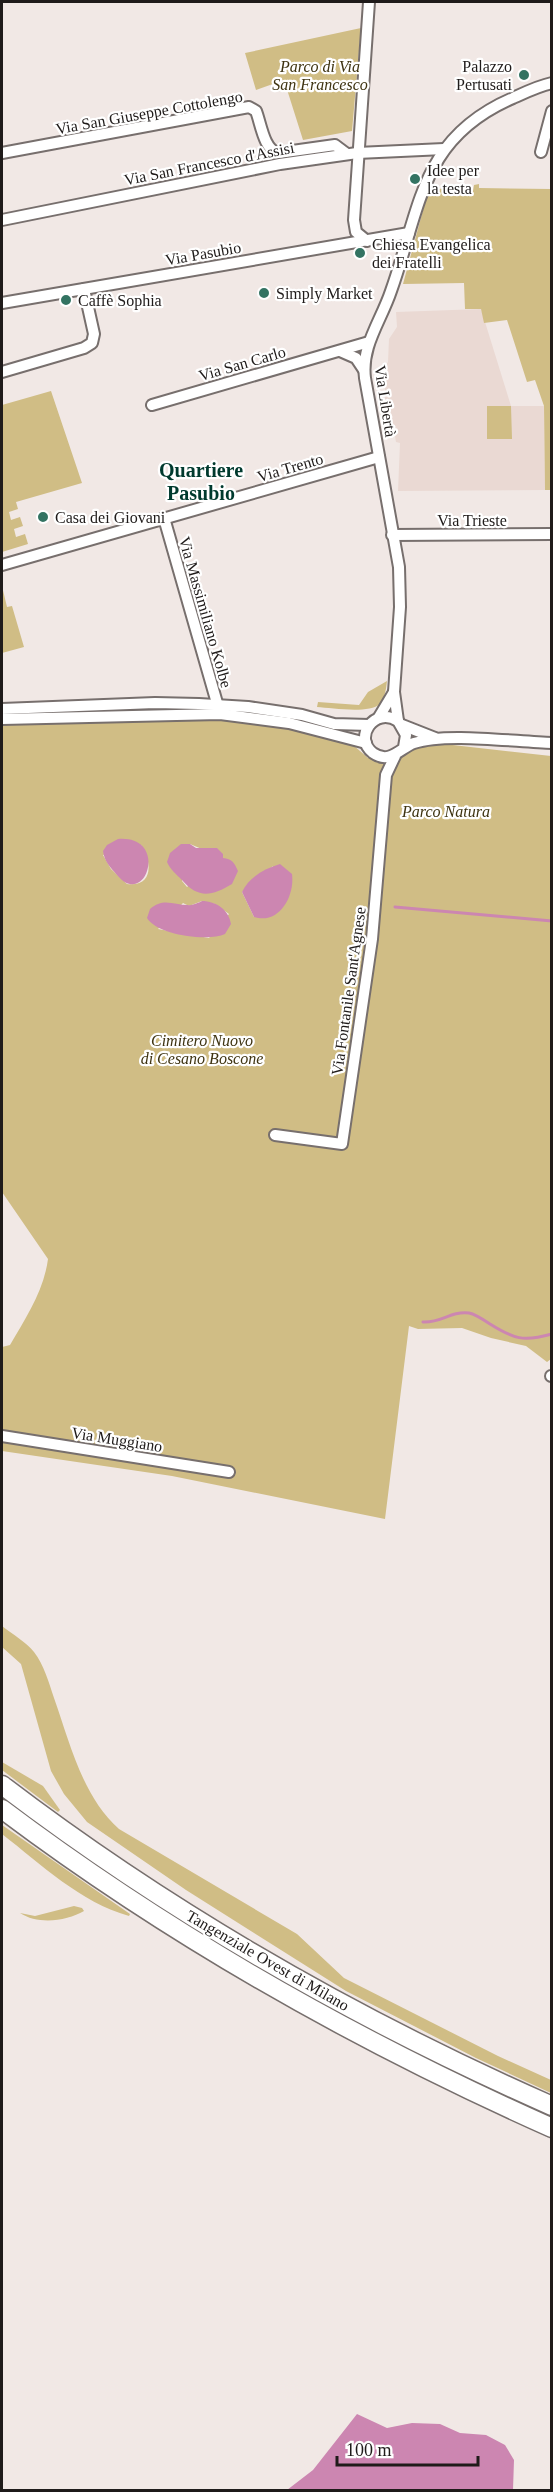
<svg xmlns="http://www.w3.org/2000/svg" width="553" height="2492" viewBox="0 0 553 2492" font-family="'Times New Roman',serif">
<rect width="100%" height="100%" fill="#f1e8e5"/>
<polygon fill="#ead9d3" points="481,309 511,406 544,406 545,490 398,491 400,443 396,442 389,403 385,399 385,366 388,362 389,339 397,327 396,312"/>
<g fill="#d0bd85" fill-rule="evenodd">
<polygon points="361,28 352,131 303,140 284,80 256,90 245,53"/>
<polygon points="479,184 479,188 551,189 551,490 545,490 544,406 535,380 527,382 507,320 484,323 481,309 465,309 464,283 403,284 429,188 473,191 474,185"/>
<polygon points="51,391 82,483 16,502 18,509 9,512 11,520 20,517 23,526 14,529 16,537 25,534 28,544 2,552 2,405"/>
<polygon points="487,406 511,406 512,439 487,439"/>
<polygon points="2,586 7,607 12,606 24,647 2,653"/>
<path d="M387 681C386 689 385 698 380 704 369 714 332 708 317 707L318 702 359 705 368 692Z"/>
<path d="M220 717 287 728 352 744 368 758 398 759 407 750 435 743 551 756V1359L547 1362 526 1346 491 1338 462 1328 418 1329 409 1326 385 1519 172 1476 2 1451V1347L10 1345C26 1318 44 1290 48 1259L2 1192V721ZM190 844 223 858 187 887 182 881ZM141 845C152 861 154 887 127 884L111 869 103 855ZM273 866 254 917 242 892ZM202 901 215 904 229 914 209 938 158 929 183 903 189 906Z"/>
<path d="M2 1626C12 1634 26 1642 34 1652 44 1665 49 1683 54 1698 70 1743 82 1796 119 1829L297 1934 344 1978 498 2056 551 2080V2093L476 2058 346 1991 186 1890 87 1822 64 1794 51 1771 21 1664 2 1647Z"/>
<polygon points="2,1762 43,1786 60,1810 58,1812 2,1770"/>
<path d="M2 1825 130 1914 129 1916C80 1902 42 1865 2 1834Z"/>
<path d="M74 1906 82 1908 84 1911C67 1921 38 1925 20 1913L35 1916Z"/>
</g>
<g fill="#cc86b1">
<path d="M118 839C170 835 146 910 117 875 111 868 104 861 103 851L107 845Z"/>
<path d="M181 844H190L196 848H217L223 854V858C232 859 234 862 238 871L232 884C212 896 198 899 182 880 176 874 170 869 167 862L170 853Z"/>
<path d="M280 864 292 874C295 896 279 925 254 917L242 892C249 877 264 869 280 864Z"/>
<path d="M202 901C216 901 229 910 231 924L225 934C208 942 157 935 147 918L150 909C163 897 174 905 188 905 191 906 198 903 202 901Z"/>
<polygon points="357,2414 387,2428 412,2423 440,2424 460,2433 486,2435 505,2445 514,2460 513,2490 287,2490 313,2470"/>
</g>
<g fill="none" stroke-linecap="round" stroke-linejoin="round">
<g stroke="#cc86b1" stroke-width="3">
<polyline points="395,907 552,921"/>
<path d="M423 1322C442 1323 450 1311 469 1313 475 1314 484 1320 490 1324 514 1339 523 1342 552 1334"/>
</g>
<defs>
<g id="minor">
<polyline points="541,152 552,111"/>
<path d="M2 153 249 107 256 111C261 124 264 150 278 153L335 145 347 154"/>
<polyline points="2,220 280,164 357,153 444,149"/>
<polyline points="367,241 356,232 354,220 369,2"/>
<polyline points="2,303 409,233"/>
<polyline points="340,351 356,358 364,370"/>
<polyline points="2,372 84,348 92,343 94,334 84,289"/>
<polyline points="152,405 369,342"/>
<polyline points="164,518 219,710"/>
<polyline points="392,535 552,534"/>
<polyline points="2,565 379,457"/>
<polyline points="2,709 155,703 199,704 248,707 302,715 334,724 369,725"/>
<polyline points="379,717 394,692"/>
<polyline points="2,719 220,714 289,723 366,743"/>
<path d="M398 721 394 692 400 607 399 567 365 378C361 346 381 321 391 291 421 207 420 138 513 98 526 92 538 86 552 83"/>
<polyline points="402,725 435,738"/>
<path d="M404 747 406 735 398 721C374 706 353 738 373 753 390 765 400 748 414 743 446 732 515 742 552 743"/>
<polyline points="275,1135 342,1144 372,939 386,775 395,756"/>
<polyline points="551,1376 552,1376"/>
<polyline points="2,1436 229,1472"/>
</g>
<g id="motorway">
<path d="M2 1785C171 1914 357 2020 552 2106"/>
<path d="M2 1809C172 1937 357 2041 552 2128"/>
</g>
</defs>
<use href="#minor" stroke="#776f6d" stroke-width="14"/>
<use href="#motorway" stroke="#776f6d" stroke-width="21"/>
<use href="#minor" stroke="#fff" stroke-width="10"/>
<use href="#motorway" stroke="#fff" stroke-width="18"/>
</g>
<g fill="#337362" stroke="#fff" stroke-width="2">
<circle cx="524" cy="75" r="6"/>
<circle cx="415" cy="179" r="6"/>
<circle cx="360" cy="253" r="6"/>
<circle cx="264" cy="293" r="6"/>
<circle cx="66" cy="300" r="6"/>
<circle cx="43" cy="517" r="6"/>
</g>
<g text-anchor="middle" stroke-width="4.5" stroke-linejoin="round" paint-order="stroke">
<g font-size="16" font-style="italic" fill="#3e3311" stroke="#fff">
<text x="320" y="72">Parco di Via<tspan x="320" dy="18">San Francesco</tspan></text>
<text x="446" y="817">Parco Natura</text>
<text x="202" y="1046">Cimitero Nuovo<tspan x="202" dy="18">di Cesano Boscone</tspan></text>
</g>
<g font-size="16" fill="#1f1b1a" stroke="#fff" text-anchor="start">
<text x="512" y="72" text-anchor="end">Palazzo<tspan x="512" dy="18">Pertusati</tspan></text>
<text x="427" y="176">Idee per<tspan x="427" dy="18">la testa</tspan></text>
<text x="372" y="250">Chiesa Evangelica<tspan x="372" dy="18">dei Fratelli</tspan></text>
<text x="276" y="299">Simply Market</text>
<text x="78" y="306">Caffè Sophia</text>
<text x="55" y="523">Casa dei Giovani</text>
</g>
<g font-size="16" fill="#1f1b1a" stroke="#fff">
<text transform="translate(149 112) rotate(-10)" y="6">Via San Giuseppe Cottolengo</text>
<text transform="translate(209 163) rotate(-11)" y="6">Via San Francesco d'Assisi</text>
<text transform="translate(203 253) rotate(-10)" y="6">Via Pasubio</text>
<text transform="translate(242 363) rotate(-16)" y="6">Via San Carlo</text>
<text transform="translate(386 401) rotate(81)" y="6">Via Libertà</text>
<text transform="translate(290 467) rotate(-16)" y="6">Via Trento</text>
<text x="472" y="526">Via Trieste</text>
<text transform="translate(206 612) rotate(74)" y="6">Via Massimiliano Kolbe</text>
<text transform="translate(348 991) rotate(-82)" y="6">Via Fontanile Sant'Agnese</text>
<text transform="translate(117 1439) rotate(9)" y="6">Via Muggiano</text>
<text transform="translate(268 1960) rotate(30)" y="6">Tangenziale Ovest di Milano</text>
</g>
<g font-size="20" font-weight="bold" fill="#003a2e" stroke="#fff">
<text x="201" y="477">Quartiere<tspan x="201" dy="23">Pasubio</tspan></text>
</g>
</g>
<rect width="553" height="2492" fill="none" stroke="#1f1b1a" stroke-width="6"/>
<path d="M337 2456v9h141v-9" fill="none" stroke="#1f1b1a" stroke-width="3"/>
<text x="346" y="2456" font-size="18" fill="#1f1b1a" stroke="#ffffff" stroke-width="4.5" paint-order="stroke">100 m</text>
</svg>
